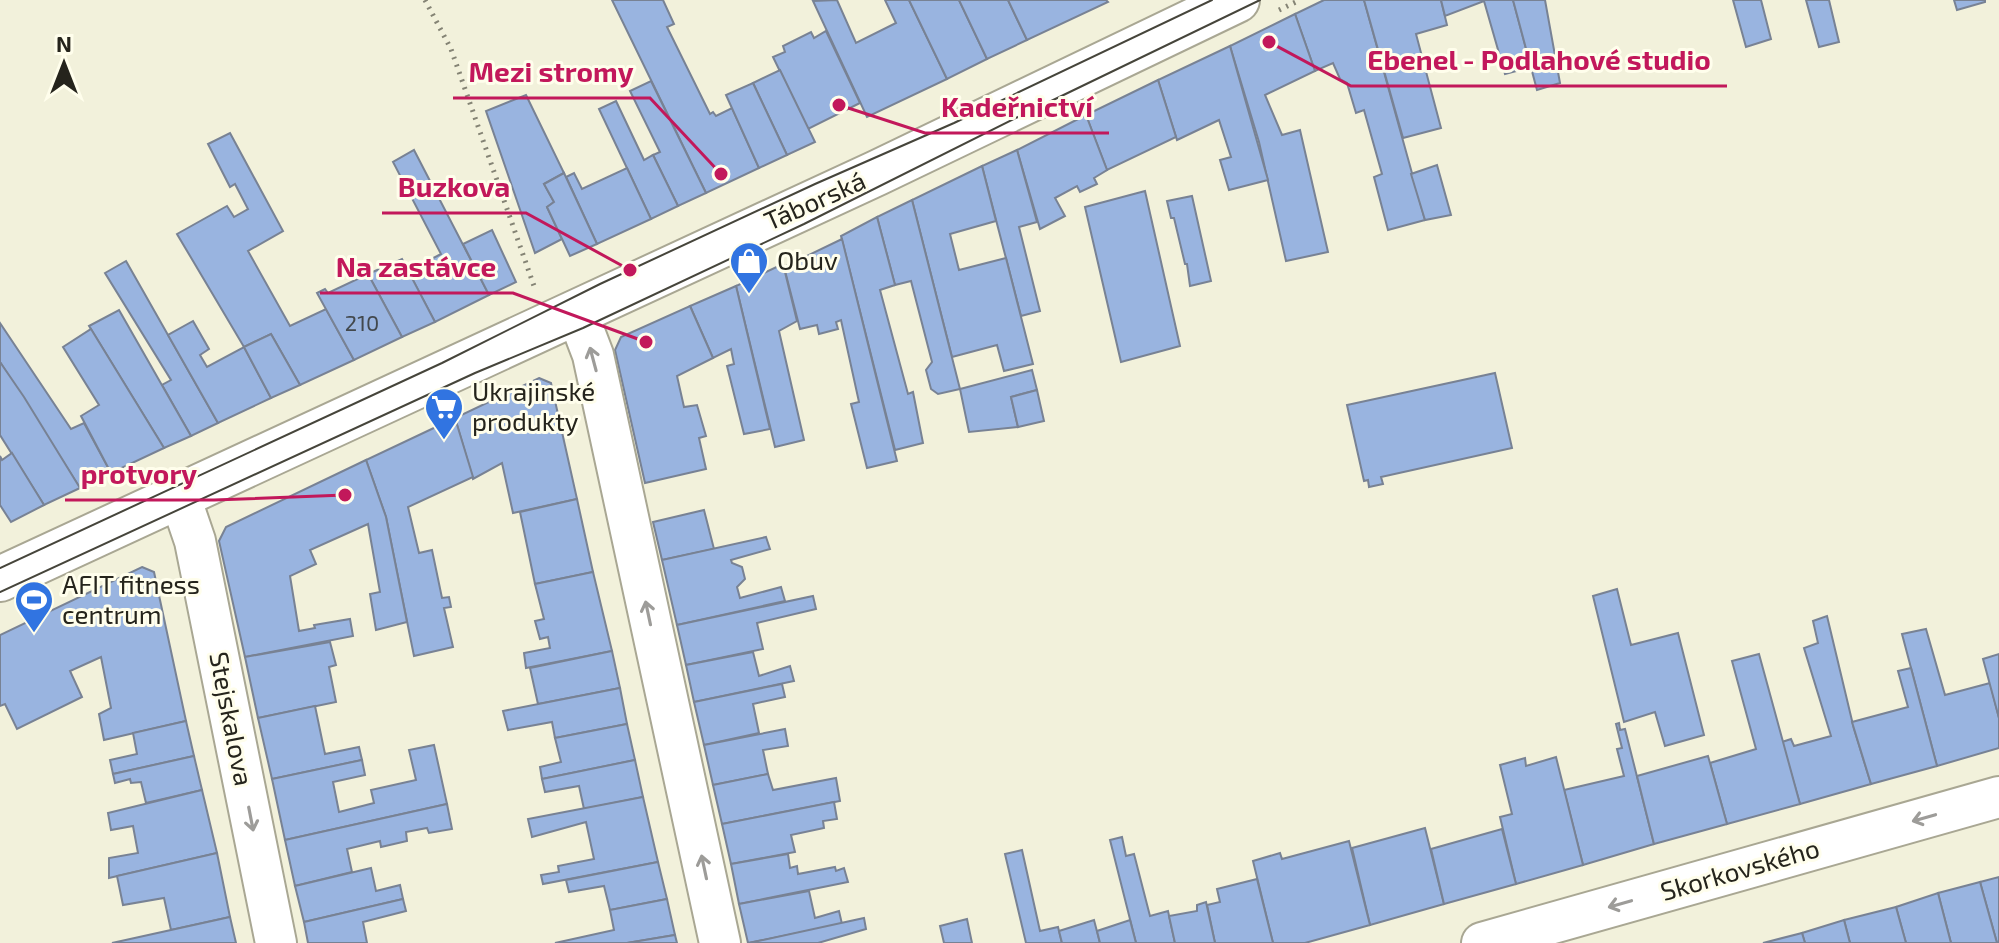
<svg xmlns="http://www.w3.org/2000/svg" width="1999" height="943" viewBox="0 0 1999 943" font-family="'Exo 2',sans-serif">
<rect width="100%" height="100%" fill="#f2f1db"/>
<g fill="#99b4e0" stroke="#788294" stroke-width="2">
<polygon points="612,0 663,0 674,24 667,27 710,114 713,112 716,116 732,108 759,168 706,193"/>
<polygon points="837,0 856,43 896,23 885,0 909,0 947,79 867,117 813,1"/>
<polygon points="909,0 959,0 987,59 947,79"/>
<polygon points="959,0 1008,0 1027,40 987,59"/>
<polygon points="1008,0 1106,0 1108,2 1027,40"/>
<polygon points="1324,0 1364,0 1425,220 1388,230 1374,177 1382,174 1364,110 1356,113 1347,83 1340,79 1333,63 1315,71 1295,14"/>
<polygon points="1364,0 1441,0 1447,25 1416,34 1441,128 1403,138"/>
<polygon points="1441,0 1513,0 1531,67 1505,74 1484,1 1445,16"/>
<polygon points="1513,0 1545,0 1560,83 1537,90"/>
<polygon points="1733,0 1761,0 1771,39 1746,47"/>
<polygon points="1806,0 1829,0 1839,42 1819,47"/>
<polygon points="1954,0 1985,0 1985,2 1957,10"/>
<polygon points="1295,14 1315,71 1265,95 1282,135 1300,130 1328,252 1286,261 1259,142 1230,46"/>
<polygon points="826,31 860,103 808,129 773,57 785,52 783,46 811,32 814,38"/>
<polygon points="1230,46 1268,180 1229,190 1220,160 1231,157 1219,120 1177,140 1158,80"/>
<polygon points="780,70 815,142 787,155 753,83"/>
<polygon points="1158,80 1176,137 1107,170 1086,115"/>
<polygon points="651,81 706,193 678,206 653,155 660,152 630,91"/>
<polygon points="753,83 787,155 759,168 726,95"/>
<polygon points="526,95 564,173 544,184 554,202 547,207 562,239 535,253 486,111"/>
<polygon points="616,101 644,160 653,155 678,206 651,219 599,109"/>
<polygon points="1086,115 1107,170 1094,178 1097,184 1080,192 1077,186 1055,198 1065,216 1040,229 1017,150"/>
<polygon points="230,133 283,231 248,251 290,326 326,309 354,360 300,385 271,334 244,347 177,234 227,206 234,217 248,209 235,184 230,187 208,144"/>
<polygon points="414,150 489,295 435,322 408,271 441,254 393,162"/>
<polygon points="1017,150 1037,222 1019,227 1040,311 1021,316 982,166"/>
<polygon points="1437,165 1451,215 1425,220 1411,174"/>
<polygon points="982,166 996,221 950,234 959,270 1006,258 1033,364 1004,371 997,345 952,357 912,200"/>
<polygon points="627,168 651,219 597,244 566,177 574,173 582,189"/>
<polygon points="564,173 597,244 570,256 547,207 554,202 544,184"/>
<polygon points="1145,191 1180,346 1121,362 1085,207"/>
<polygon points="1192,196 1211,281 1190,286 1187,264 1185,264 1174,218 1171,218 1167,201"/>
<polygon points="912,200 960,389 938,394 931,389 926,370 932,362 911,281 895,285 877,217"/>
<polygon points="877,217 895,285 880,290 908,394 913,392 923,443 895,450 841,236"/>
<polygon points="492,230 516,282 489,295 463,244"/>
<polygon points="842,239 897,461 867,468 851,404 859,402 841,320 836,322 838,329 819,334 817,325 800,329 784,267"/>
<polygon points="402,259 435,322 402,337 368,274"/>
<polygon points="126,261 168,335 218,423 191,436 162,385 171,380 105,273"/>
<polygon points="783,264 797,321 779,331 804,440 775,447 736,286"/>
<polygon points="368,274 402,337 354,360 317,293 325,289 328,293"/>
<polygon points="736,286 770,429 744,434 727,366 734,364 731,349 713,358 690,306"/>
<polygon points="690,306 713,358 677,376 684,407 697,405 706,436 699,438 706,469 645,483 615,350 621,337"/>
<polygon points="119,310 191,436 164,448 89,326"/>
<polygon points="193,321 209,349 200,355 207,367 244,347 271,398 218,423 168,335"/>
<polygon points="0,323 71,429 84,423 111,473 80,488 0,362"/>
<polygon points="91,329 164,448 111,473 81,416 99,405 63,347"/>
<polygon points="271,334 300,385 271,398 244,347"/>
<polygon points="0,362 24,397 80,488 44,505 0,435"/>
<polygon points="1032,370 1037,390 1011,397 1018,427 969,432 960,389"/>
<polygon points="1495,373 1512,448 1381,477 1383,484 1369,487 1368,480 1364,481 1347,405"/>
<polygon points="539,378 551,383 577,499 513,513 502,463 473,479 455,418"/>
<polygon points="1037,390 1044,421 1018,427 1011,397"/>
<polygon points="455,418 473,477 408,507 419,553 432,550 442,598 449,597 451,607 444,608 453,647 414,656 386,517 366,460"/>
<polygon points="12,453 44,505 11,522 0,505 0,456 2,460"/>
<polygon points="366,460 386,517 407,622 376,630 370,594 380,592 368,524 310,550 316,564 290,576 299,631 315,628 314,625 350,619 353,636 245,657 219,541 226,527"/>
<polygon points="577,499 593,572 535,584 520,512"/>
<polygon points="704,510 714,549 662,560 653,522"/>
<polygon points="766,537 770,549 731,560 732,563 742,567 745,579 737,587 740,598 781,587 785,601 677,625 662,560"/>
<polygon points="142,567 154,572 186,721 104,740 99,714 111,708 101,657 70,671 82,697 17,729 5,704 0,706 0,635"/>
<polygon points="593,572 612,651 526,668 524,653 550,648 548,637 540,639 535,621 544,619 535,584"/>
<polygon points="1617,589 1631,645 1678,633 1704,735 1665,746 1655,712 1624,722 1593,596"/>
<polygon points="813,596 816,609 757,623 763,649 686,665 677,625"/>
<polygon points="1827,616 1854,729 1871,784 1800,804 1782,742 1791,739 1794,746 1831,736 1804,648 1818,643 1813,621"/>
<polygon points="1926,629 1945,695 1990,683 1999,718 1999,748 1937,766 1902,634"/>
<polygon points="330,642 336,665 329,667 336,702 258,718 245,657"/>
<polygon points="612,651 620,688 538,704 530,668"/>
<polygon points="753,652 759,676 790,666 794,681 694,702 686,665"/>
<polygon points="1759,654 1800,804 1727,824 1710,763 1756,749 1732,661"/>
<polygon points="1999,654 1999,718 1983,659"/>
<polygon points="1911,668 1937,766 1871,784 1852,722 1908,707 1898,671"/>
<polygon points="782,684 785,697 753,704 759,733 704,745 694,702"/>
<polygon points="620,688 627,724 555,738 552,722 508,730 503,711"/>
<polygon points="315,706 325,754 359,747 362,760 272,779 258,718"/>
<polygon points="186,721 194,756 113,774 110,760 137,754 133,733"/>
<polygon points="1619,723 1620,730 1625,729 1654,844 1583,865 1564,790 1624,776 1617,749 1622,748 1616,724"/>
<polygon points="627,724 635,760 542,779 540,767 561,762 555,738"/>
<polygon points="785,729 788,746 763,750 768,774 713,785 704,745"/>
<polygon points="434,745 447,804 285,840 272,779 362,760 365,775 333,782 339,812 374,803 371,790 416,780 409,750"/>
<polygon points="194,756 202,790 146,803 141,782 131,783 130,779 115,783 113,774"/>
<polygon points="1708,756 1727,824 1654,844 1637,776"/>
<polygon points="1556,757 1583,865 1516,884 1500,817 1512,814 1500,765 1525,758 1526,766"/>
<polygon points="635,760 643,797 584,809 579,786 545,792 542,779"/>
<polygon points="768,774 773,790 836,778 840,801 722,824 713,785"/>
<polygon points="202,790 217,853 109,878 109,858 138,853 133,826 111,830 108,813"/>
<polygon points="643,797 658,862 543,884 541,875 559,872 558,866 594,859 586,822 532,837 528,819"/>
<polygon points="834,802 837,819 823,821 824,828 791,835 795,852 731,864 722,824"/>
<polygon points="447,804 452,829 429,833 427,828 406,832 407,841 381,847 380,841 347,849 352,872 295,886 285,840"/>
<polygon points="1425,828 1444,904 1370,925 1352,848"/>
<polygon points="1502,829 1516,884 1444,904 1431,849"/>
<polygon points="1122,837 1126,856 1134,854 1150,916 1168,911 1175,943 1136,943 1110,840"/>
<polygon points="1349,841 1370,925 1305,943 1273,943 1253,861 1280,853 1282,859"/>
<polygon points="1022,850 1040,931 1058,927 1062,943 1026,943 1005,854"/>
<polygon points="217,853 230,917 171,930 164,898 123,905 117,876"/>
<polygon points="788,854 790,868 797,866 798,874 835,867 836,871 844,868 848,882 739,904 731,864"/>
<polygon points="658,862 667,899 610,910 604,886 569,892 566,880"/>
<polygon points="371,868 376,891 400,885 403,899 304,922 295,886"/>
<polygon points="1999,877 1999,943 1997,943 1980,882"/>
<polygon points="1257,879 1273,943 1215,943 1207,905 1220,902 1217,889"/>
<polygon points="1980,882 1997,943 1951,943 1938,893"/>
<polygon points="809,891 815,918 839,911 842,924 748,943 739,904"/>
<polygon points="1938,893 1951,943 1906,943 1896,907"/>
<polygon points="403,899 406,911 363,922 367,943 308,943 304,922"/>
<polygon points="667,899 675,935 627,943 555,943 614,930 610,910"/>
<polygon points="1206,902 1215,943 1175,943 1169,916 1197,911 1197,905"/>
<polygon points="1896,907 1906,943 1850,943 1844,920"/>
<polygon points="230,917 236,943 112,943"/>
<polygon points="864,918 866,929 818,943 749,943"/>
<polygon points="967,919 972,943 944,943 940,926"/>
<polygon points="1094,920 1100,943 1062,943 1059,931"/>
<polygon points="1130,920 1136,943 1100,943 1097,931"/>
<polygon points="1844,920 1850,943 1805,943 1802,933"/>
<polygon points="1802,933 1805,943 1763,943"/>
<polygon points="675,935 677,943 627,943"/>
</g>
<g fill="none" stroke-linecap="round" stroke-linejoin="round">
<defs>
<g id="minor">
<polyline points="577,313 593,355 720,943"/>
<polyline points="180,497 195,541 276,943"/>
<polyline points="1482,943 1999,797"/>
</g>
<polyline id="tertiary" points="0,579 877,173 1237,0"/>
</defs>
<use href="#minor" stroke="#a9a793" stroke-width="44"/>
<use href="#tertiary" stroke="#a9a793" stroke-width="48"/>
<g stroke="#848374" stroke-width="5" stroke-dasharray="2 6" stroke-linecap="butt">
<polyline points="425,0 451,49 534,286"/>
<polyline points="1279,10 1300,0"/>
</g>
<use href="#minor" stroke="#fff" stroke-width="40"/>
<use href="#tertiary" stroke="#fff" stroke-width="44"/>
<g stroke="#46453b" stroke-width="2">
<polyline points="0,568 442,363 600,284 815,184 954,123 1212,0"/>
<polyline points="0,592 475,373 583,328 804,224 1018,117 1260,0"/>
</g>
</g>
<defs><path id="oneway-shaft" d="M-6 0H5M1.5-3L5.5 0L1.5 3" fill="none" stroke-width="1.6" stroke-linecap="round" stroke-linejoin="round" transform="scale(2)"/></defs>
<g stroke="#9d9c99">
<use href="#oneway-shaft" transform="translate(593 359) rotate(-105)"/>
<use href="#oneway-shaft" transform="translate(648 613) rotate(-102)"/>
<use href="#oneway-shaft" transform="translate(1924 818) rotate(164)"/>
<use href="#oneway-shaft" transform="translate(251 819) rotate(79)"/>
<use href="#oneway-shaft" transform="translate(704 867) rotate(-102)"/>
<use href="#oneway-shaft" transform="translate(1620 904) rotate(164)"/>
</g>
<defs>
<symbol id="shop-pin" viewBox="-11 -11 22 30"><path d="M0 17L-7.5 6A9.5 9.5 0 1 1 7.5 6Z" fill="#3174e1" stroke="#fffeec"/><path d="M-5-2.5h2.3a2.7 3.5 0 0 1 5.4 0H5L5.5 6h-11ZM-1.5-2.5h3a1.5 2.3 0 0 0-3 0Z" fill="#fff"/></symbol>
<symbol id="supermarket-pin" viewBox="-11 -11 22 30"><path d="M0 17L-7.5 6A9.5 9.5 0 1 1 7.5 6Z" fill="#3174e1" stroke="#fffeec"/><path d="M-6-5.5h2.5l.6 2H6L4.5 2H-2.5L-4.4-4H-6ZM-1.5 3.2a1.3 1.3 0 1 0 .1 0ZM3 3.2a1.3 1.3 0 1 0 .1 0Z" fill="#fff"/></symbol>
<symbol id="stadium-pin" viewBox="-11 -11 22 30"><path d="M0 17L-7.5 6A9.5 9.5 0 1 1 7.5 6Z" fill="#3174e1" stroke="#fffeec"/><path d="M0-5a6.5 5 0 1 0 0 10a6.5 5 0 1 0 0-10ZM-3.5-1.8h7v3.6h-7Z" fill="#fff"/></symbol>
</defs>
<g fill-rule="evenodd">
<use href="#shop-pin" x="727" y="239" width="44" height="60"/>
<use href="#supermarket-pin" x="422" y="385" width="44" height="60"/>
<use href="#stadium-pin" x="12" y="578" width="44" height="60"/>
</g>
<g text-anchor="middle" stroke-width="6" stroke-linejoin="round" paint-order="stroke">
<g font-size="22" fill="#42484d">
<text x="362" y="331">210</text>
</g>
<g font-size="26" fill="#25241c" stroke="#fffeec">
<text transform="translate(815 201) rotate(-24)" y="9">Táborská</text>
<text transform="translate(231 719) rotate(79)" y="9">Stejskalova</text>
<text transform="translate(1740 870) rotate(-16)" y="9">Skorkovského</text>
</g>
<g font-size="26" fill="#25241c" stroke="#fffeec" text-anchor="start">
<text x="777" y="270">Obuv</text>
<text x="472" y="401">Ukrajinské<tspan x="472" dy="30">produkty</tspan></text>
<text x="62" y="594">AFIT fitness<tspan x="62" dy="30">centrum</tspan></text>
</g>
</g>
<path fill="none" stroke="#c2185b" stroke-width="3" d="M1269 42L1351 86H1727M721 174L650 98H453M839 105L925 133H1109M630 270L526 213H382M646 342L513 293H320M345 495L214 500H65"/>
<g fill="#c2185b" stroke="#fffeec" stroke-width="3">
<circle cx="1269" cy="42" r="8"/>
<circle cx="721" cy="174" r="8"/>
<circle cx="839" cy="105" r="8"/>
<circle cx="630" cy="270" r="8"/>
<circle cx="646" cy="342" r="8"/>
<circle cx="345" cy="495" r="8"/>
</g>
<g font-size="28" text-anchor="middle" font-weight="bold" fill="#c2185b" stroke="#fffeec" stroke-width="6" stroke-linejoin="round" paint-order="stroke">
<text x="1539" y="70">Ebenel - Podlahové studio</text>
<text x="551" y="82">Mezi stromy</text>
<text x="1017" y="117">Kadeřnictví</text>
<text x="454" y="197">Buzkova</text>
<text x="416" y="277">Na zastávce</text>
<text x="139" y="484">protvory</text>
</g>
<g transform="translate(64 64)" stroke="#fffeec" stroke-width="6" paint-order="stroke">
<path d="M0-6L14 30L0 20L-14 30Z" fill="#25241c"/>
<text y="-12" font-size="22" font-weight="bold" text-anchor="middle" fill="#25241c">N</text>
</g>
</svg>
